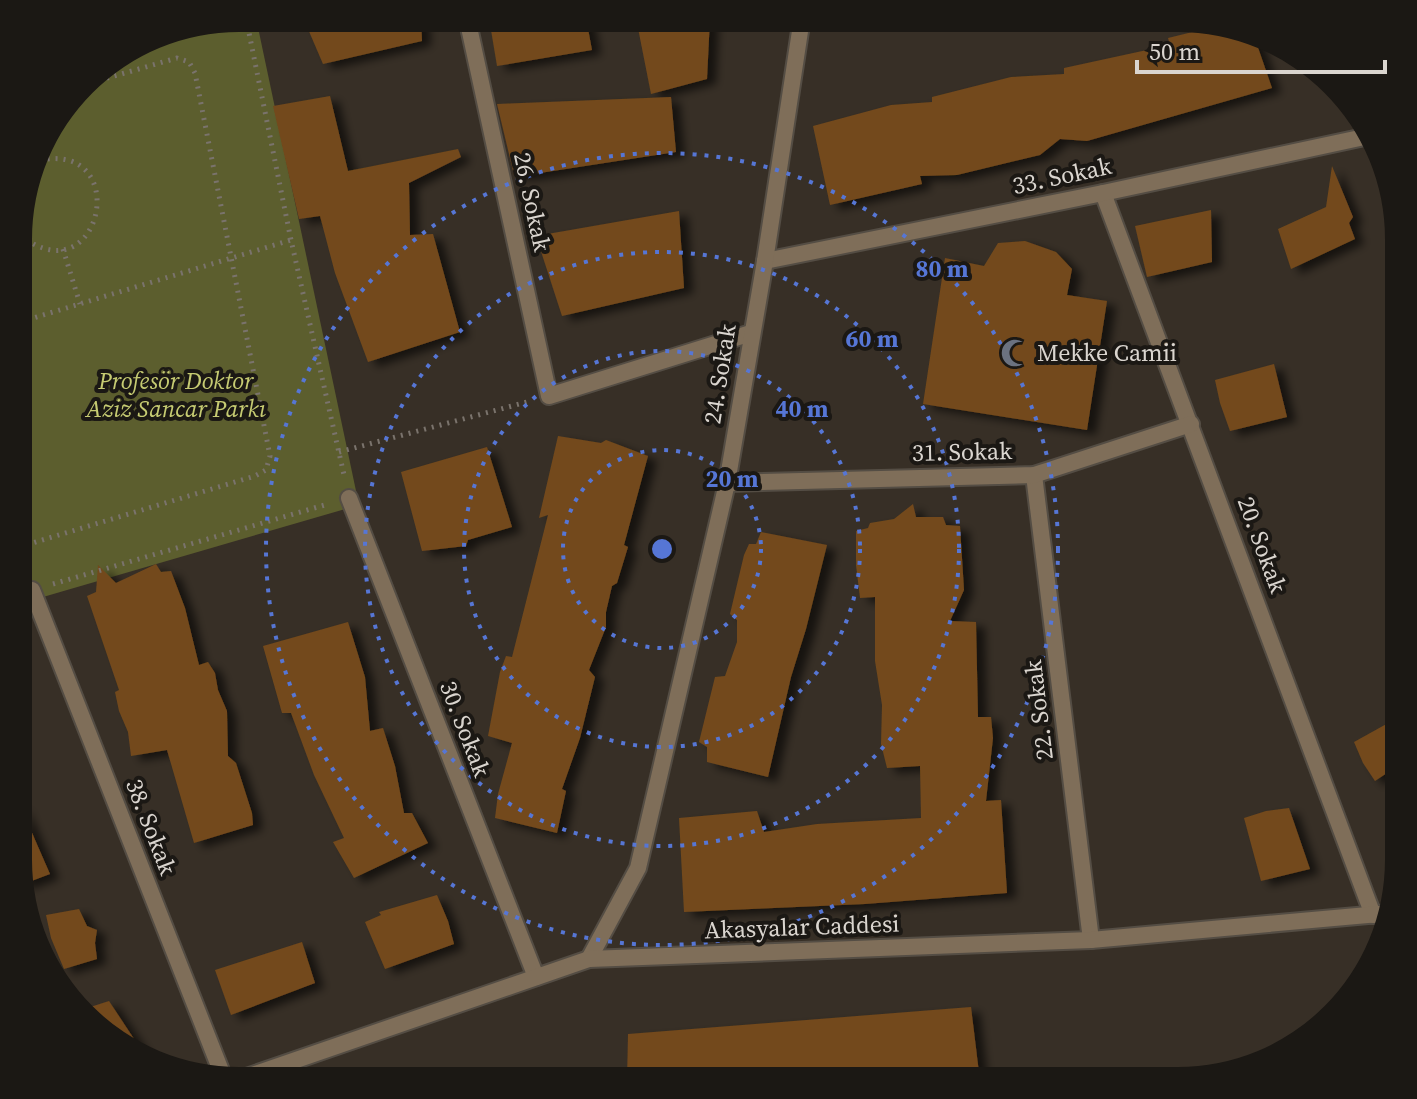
<svg xmlns="http://www.w3.org/2000/svg" width="1417" height="1099" viewBox="0 0 1417 1099" font-family="'Source Serif 4',serif">
<defs>
<filter id="shadow"><feDropShadow dx="9" dy="5" stdDeviation="4" flood-color="#0009"/></filter>
</defs>
<rect width="100%" height="100%" fill="#372f26"/>
<polygon fill="#5c5e2e" points="239,18 256,18 359,505 19,604 20,210 47,129 94,73 168,30"/>
<g fill="#73491b" filter="url(#shadow)">
<polygon points="321,18 421,18 422,41 323,64 305,22"/>
<polygon points="489,18 586,18 592,50 497,66"/>
<polygon points="636,18 710,18 707,79 651,94"/>
<polygon points="1221,25 1253,33 1272,88 1087,141 1060,139 1040,155 957,175 920,176 922,184 830,205 813,126 891,105 932,102 932,97 1011,77 1064,74 1064,68 1170,45 1168,38"/>
<polygon points="330,96 348,171 458,149 461,157 409,183 410,235 433,234 460,332 368,362 335,273 320,216 299,219 273,106"/>
<polygon points="671,97 676,152 527,175 514,175 497,104"/>
<polygon points="1332,166 1353,217 1349,223 1355,239 1291,269 1278,229 1326,207"/>
<polygon points="1211,210 1212,262 1147,277 1135,226"/>
<polygon points="679,211 684,288 562,316 536,236"/>
<polygon points="1025,241 1056,252 1072,269 1067,295 1107,301 1087,430 923,404 945,258 984,266 998,243"/>
<polygon points="1274,364 1287,417 1230,431 1220,403 1215,380"/>
<polygon points="558,436 601,443 606,440 648,456 624,545 628,547 617,583 612,586 606,612 606,627 589,670 595,677 580,738 562,789 566,791 557,833 495,818 498,794 512,743 488,736 500,672 506,656 512,657 548,515 539,518"/>
<polygon points="487,447 512,527 468,540 466,546 422,551 401,472"/>
<polygon points="913,504 916,517 943,517 946,525 960,526 964,590 950,621 976,622 978,717 991,717 993,738 986,801 1001,800 1007,893 865,904 684,912 679,818 757,811 764,832 817,824 921,818 920,766 887,768 881,744 882,705 875,661 875,597 860,598 856,565 856,531 868,528 870,523 894,519"/>
<polygon points="761,532 827,545 806,629 791,677 768,777 707,762 707,747 699,742 715,677 725,676 737,642 737,620 730,614 744,555 749,544 756,544"/>
<polygon points="156,564 161,572 171,571 185,608 199,665 208,662 215,673 218,690 227,711 228,756 236,763 252,813 253,825 194,843 167,750 131,756 128,732 119,711 115,692 119,690 87,596 96,592 98,565 116,583"/>
<polygon points="348,622 365,677 370,731 383,728 395,766 404,813 412,813 428,843 354,878 333,842 344,838 314,775 291,713 282,713 263,646"/>
<polygon points="1399,717 1399,765 1375,781 1363,763 1354,742"/>
<polygon points="19,803 50,874 21,885 19,875"/>
<polygon points="1289,808 1310,869 1261,881 1244,818 1266,811"/>
<polygon points="437,895 448,921 454,944 385,969 365,922 381,915 379,912"/>
<polygon points="79,909 87,926 97,930 95,943 97,959 64,969 51,938 46,915"/>
<polygon points="302,942 315,983 231,1015 215,970"/>
<polygon points="109,1001 148,1060 93,1026 81,1010"/>
<polygon points="971,1007 980,1081 627,1081 628,1034"/>
</g>
<g fill="none" stroke-linecap="round" stroke-linejoin="round">
<defs>
<g id="minor">
<polyline points="467,18 549,396 751,333"/>
<polyline points="1103,193 1373,915"/>
<polyline points="765,261 1103,193 1369,136"/>
<polyline points="1034,475 1091,940"/>
<polyline points="727,483 1034,475 1191,424"/>
<polyline points="349,498 536,977"/>
<polyline points="32,590 225,1081"/>
<polyline points="589,959 638,868 727,483 765,261 802,18"/>
</g>
<polyline id="tertiary" points="235,1081 589,959 1091,940 1390,913"/>
</defs>
<use href="#minor" stroke="#544d44" stroke-width="20"/>
<use href="#tertiary" stroke="#544d44" stroke-width="20"/>
<g stroke="#7a736c" stroke-width="5" stroke-dasharray="2 6" stroke-linecap="butt">
<polyline points="246,18 291,240 344,475"/>
<path d="M20 235C102 300 135 137 36 161"/>
<polyline points="63,249 80,304"/>
<polyline points="20,322 291,240"/>
<polyline points="339,452 527,402"/>
<polyline points="19,537 26,567"/>
<polyline points="19,547 255,476 266,470 270,456 195,73 189,62 177,58 83,85"/>
<polyline points="53,584 328,504"/>
</g>
<use href="#minor" stroke="#7f6e59" stroke-width="16"/>
<use href="#tertiary" stroke="#7f6e59" stroke-width="16"/>
</g>
<g fill="none" stroke="#5676d5" stroke-width="4" stroke-dasharray="4 8">
<circle cx="662" cy="549" r="99"/>
<circle cx="662" cy="549" r="198"/>
<circle cx="662" cy="549" r="297"/>
<circle cx="662" cy="549" r="396"/>
</g>
<defs>
<symbol id="mosque-bare" viewBox="-9 -9 18 18"><path d="M3.5-4.9A6 6 0 1 0 3.5 4.9A5 5 0 1 1 3.5-4.9Z" fill="#6b7280" stroke="#1b1814" stroke-width="2.5" paint-order="stroke"/></symbol>
</defs>
<g fill-rule="evenodd">
<use href="#mosque-bare" x="995" y="333" width="40" height="40"/>
</g>
<g text-anchor="middle" stroke-width="8" stroke-linejoin="round" paint-order="stroke">
<g font-size="24" fill="#dad5cf" stroke="#1b1814">
<text transform="translate(1062 176) rotate(-12)" y="8">33. Sokak</text>
<text transform="translate(532 202) rotate(78)" y="8">26. Sokak</text>
<text transform="translate(720 374) rotate(-81)" y="8">24. Sokak</text>
<text transform="translate(962 452) rotate(-1)" y="8">31. Sokak</text>
<text transform="translate(1262 545) rotate(70)" y="8">20. Sokak</text>
<text transform="translate(1039 710) rotate(-97)" y="8">22. Sokak</text>
<text transform="translate(465 729) rotate(69)" y="8">30. Sokak</text>
<text transform="translate(151 827) rotate(69)" y="8">38. Sokak</text>
<text transform="translate(802 927) rotate(-2)" y="8">Akasyalar Caddesi</text>
</g>
<g font-size="24" fill="#dad5cf" stroke="#1b1814" text-anchor="start">
<text x="1037" y="361">Mekke Camii</text>
</g>
<g font-size="24" font-style="italic" fill="#c6cb72" stroke="#1b1814">
<text x="176" y="389">Profesör Doktor<tspan x="176" dy="28">Aziz Sancar Parkı</tspan></text>
</g>
</g>
<path d="M0 0H1417V1099H0ZM239 32H1178A207 207 0 0 1 1385 239V860A207 207 0 0 1 1178 1067H239A207 207 0 0 1 32 860V239A207 207 0 0 1 239 32Z" fill="#1b1814" fill-rule="evenodd"/>
<circle cx="662" cy="549" r="12" fill="#5676d5" stroke="#1b1814" stroke-width="4"/>
<g font-size="24" text-anchor="middle" font-weight="bold" fill="#5676d5" stroke="#1b1814" stroke-width="8" stroke-linejoin="round" paint-order="stroke">
<text x="942" y="277">80 m</text>
<text x="872" y="347">60 m</text>
<text x="802" y="417">40 m</text>
<text x="732" y="487">20 m</text>
</g>
<path d="M1137 60v12h248v-12" fill="none" stroke="#dad5cf" stroke-width="4"/>
<text x="1149" y="60" font-size="24" fill="#dad5cf" stroke="#1b1814" stroke-width="6" paint-order="stroke">50 m</text>
</svg>
